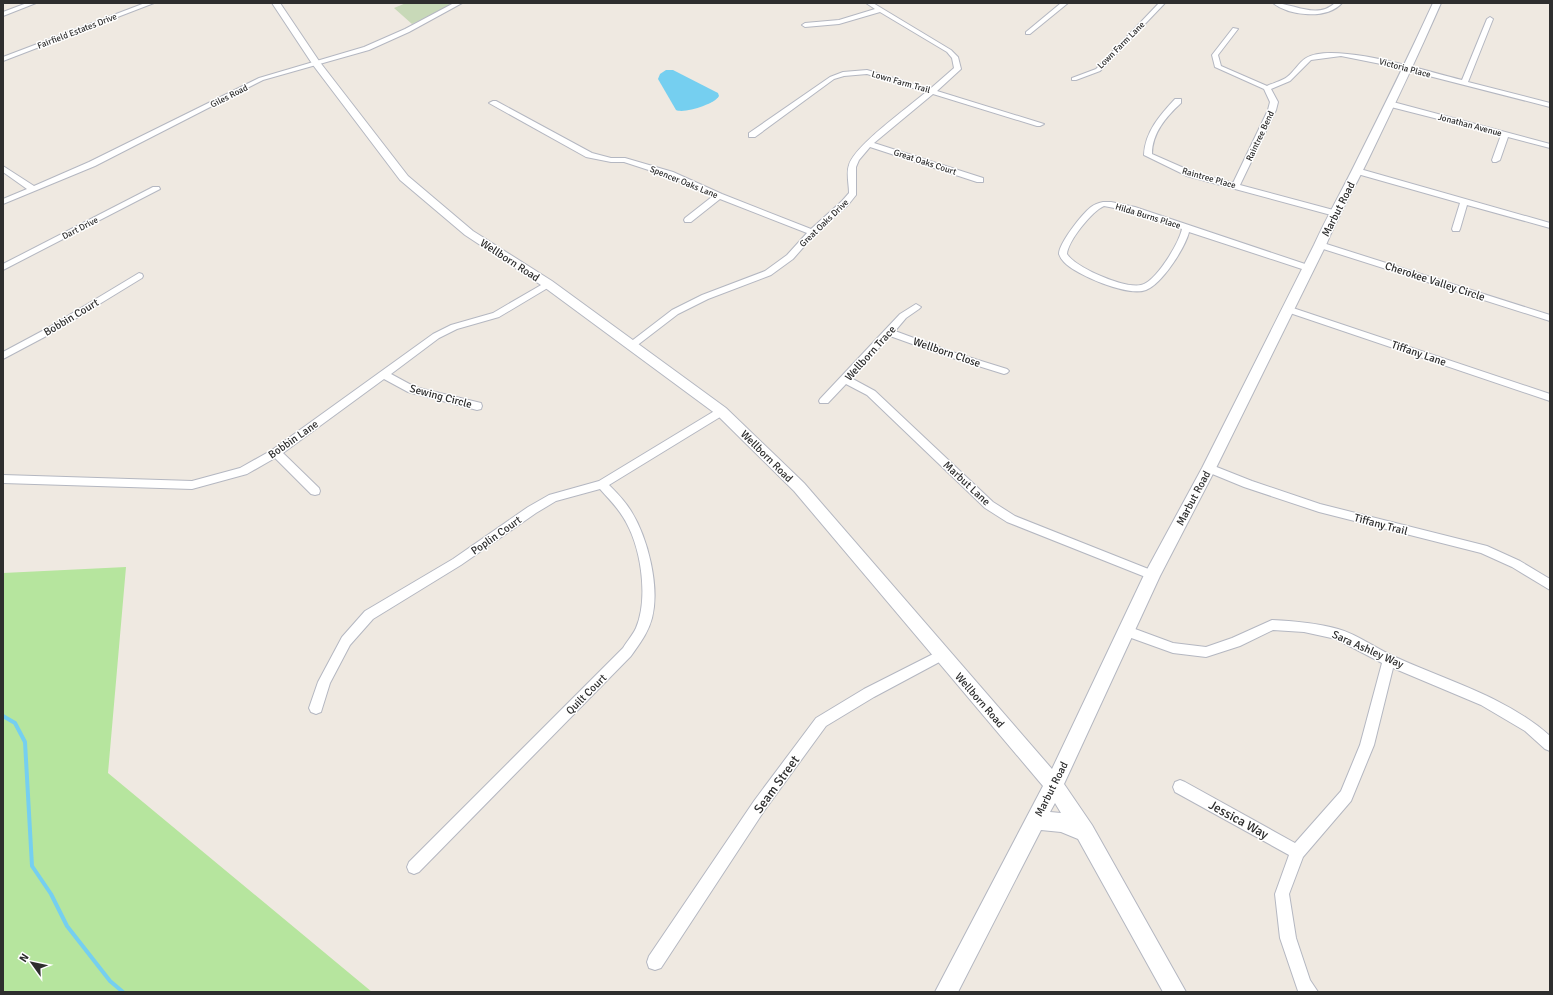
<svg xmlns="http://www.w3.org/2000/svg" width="1553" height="995" viewBox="0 0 1553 995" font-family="Signika,sans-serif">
<rect width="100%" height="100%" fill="#efe9e1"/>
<polygon fill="#b6e59e" points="126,567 108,773 372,992 3,992 3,573"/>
<polygon fill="#c8d9b8" points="406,3 455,3 412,24 394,8"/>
<path fill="#75cff0" d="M666 70H673L718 93 719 96C715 104 684 114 676 110L658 79 660 74Z"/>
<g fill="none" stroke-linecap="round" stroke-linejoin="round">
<polyline stroke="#75cff0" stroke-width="4" points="3,716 15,723 25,742 32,866 51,894 67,926 110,981 123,992"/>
<defs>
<g id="street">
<polygon points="27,3 36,3 3,16 3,12"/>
<polygon points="145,3 154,3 3,61 3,57"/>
<polygon points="454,3 462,3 409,32 369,50 263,80 95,166 3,204 3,199 27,189 3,172 3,166 34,186 89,162 259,78 364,47 405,29"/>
<path d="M866 3H873L951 50 958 57 961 69 937 91 1044 124 1040 126H1037L933 94 874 143 983 178V182H977L870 147 859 160 856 167V195L848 205 815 234 793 259 771 275 708 299 678 314 635 347H629L627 345 629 343 672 310 702 295 765 271 787 255 807 233 720 199 691 222H685L684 220 685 218 713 196 667 176 624 162H611L586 157 489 103 493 101H496L592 153 611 158H625L673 172 722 194 811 229 842 201 849 193C849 184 846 173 849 165 855 145 909 107 926 92L867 74 844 76 834 79 755 137H749V133L830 77 843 72 867 70 930 89 954 68 952 58 947 52 880 12 839 24 805 27 802 25 805 23 839 20 875 9Z"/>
<polygon points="1061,3 1068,3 1030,34 1026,34 1026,32"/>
<polygon points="1159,3 1165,3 1100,71 1076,80 1072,80 1072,78 1096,69"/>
<path d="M1273 3C1294 3 1316 20 1335 3H1342C1327 20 1289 16 1273 3Z"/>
<path d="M1490 17 1493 19 1468 82 1550 103V107L1386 65 1341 56 1311 60 1290 81 1271 89 1278 102 1276 110 1240 185 1337 211V215H1331L1187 176 1144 155C1145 132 1160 115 1175 99H1181V103C1166 117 1152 133 1152 154L1193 172 1233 183 1268 110 1270 102 1264 89 1215 67 1212 55 1233 28 1238 29 1218 55 1221 66 1267 86C1273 83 1282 81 1287 77 1294 72 1299 62 1306 58 1334 41 1429 72 1462 80L1487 19Z"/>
<polygon points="1387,102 1393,102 1550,144 1550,148 1508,137 1500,160 1496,162 1493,162 1492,160 1501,135 1387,106"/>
<polygon points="1354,169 1360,169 1550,223 1550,228 1467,205 1460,229 1459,231 1453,231 1452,229 1460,203 1354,173"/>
<polygon points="153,187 159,187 160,189 3,270 3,264"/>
<path d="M1103 202H1111L1135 207 1311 266 1312 268 1311 270H1305L1189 232C1185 248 1162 284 1146 290 1128 297 1076 275 1064 262 1062 260 1060 257 1059 254 1059 243 1082 214 1091 207 1095 204 1099 203 1103 202ZM1104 206 1130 211 1182 229C1179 243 1156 282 1141 285 1125 289 1076 268 1067 254 1068 241 1092 211 1104 206Z"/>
<polygon points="1320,242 1550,315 1550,321 1317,247 1316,245"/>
<polygon points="139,273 142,274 143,276 142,278 52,333 3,359 3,352 46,329"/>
<polygon points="548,281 551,282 552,284 551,286 499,317 457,329 439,338 391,374 415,387 481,403 482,406 481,409 477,410 408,392 384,379 283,453 319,488 320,491 319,494 315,495 311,494 275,458 247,474 192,489 3,483 3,475 192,481 240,468 272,450 433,334 451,325 493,313"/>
<polygon points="916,304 921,307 919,309 906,318 895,331 949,351 1007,369 1009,371 1007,373 1004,374 943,355 890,336 851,378 875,391 993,502 1015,516 1156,572 1158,575 1156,578 1152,580 1148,578 1007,522 985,508 867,395 846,384 828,403 820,403 819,401 820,399 900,314"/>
<polygon points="1287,306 1550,394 1550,401 1284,311 1282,309"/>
<path d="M721 407 725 408 726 411 725 414 609 485C617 493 625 501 631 511 648 538 660 587 652 618 648 633 640 643 631 656L419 872 414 874 409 872 407 867 409 862 623 648C627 641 633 635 636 628 649 597 641 545 623 517 617 507 608 498 600 489L556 501 536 513 461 565 373 619 350 645 330 683 321 712 316 714 311 712 309 708 318 682 342 637 365 611 453 559 528 507 549 495 599 481Z"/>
<polygon points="1209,464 1252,481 1320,504 1487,546 1520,561 1550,579 1550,590 1512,567 1481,553 1319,512 1244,487 1205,471 1204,468 1205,465"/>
<path d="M1272 620C1294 621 1317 623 1338 629 1357 634 1375 648 1393 656 1447 681 1505 696 1550 736V751L1545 749 1525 731 1481 705 1393 668 1374 745 1351 801 1303 857 1289 894 1296 938 1310 980 1318 992H1300L1298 991 1280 938 1275 894 1289 855 1175 792 1173 787 1175 782 1180 780 1185 782 1295 843 1341 791 1360 745 1382 663 1336 639 1304 632 1273 630 1240 646 1206 657 1173 653 1123 635 1121 631 1123 627 1127 626 1173 643 1206 647 1232 638Z"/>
<polygon points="941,650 945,651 947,655 945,659 874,697 826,726 764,811 661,968 655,970 649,968 647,962 649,956 754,801 816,718 864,689"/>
</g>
<path id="secondary" d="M272 3H280L319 61 408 176 473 231 552 281 726 408 804 483 1052 769 1144 575 1202 468 1314 245C1327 216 1343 189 1357 160 1383 108 1409 56 1433 3H1441C1418 56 1393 108 1368 160 1354 189 1338 216 1326 245L1216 468 1160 576 1064 784 1092 825 1186 992H1163L1078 839 1061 832 1041 830 958 992H935L1043 786 794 491 716 414 544 287 465 235 400 180 313 65ZM1055 803 1061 813 1050 812Z"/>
</defs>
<use href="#street" stroke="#b4b7c1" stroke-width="2"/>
<use href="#secondary" stroke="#b4b7c1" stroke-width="2"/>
<use href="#street" fill="#fff" fill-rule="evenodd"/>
<use href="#secondary" fill="#fff" fill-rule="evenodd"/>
</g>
<g text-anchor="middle" stroke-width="3" stroke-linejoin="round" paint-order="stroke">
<g font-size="9" fill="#2e2e2e" stroke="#fff">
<text transform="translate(77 31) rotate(-21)" y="3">Fairfield Estates Drive</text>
<text transform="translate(1121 45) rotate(-45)" y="3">Lown Farm Lane</text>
<text transform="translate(1405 68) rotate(15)" y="3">Victoria Place</text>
<text transform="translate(901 82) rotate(16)" y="3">Lown Farm Trail</text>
<text transform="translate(229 96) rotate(-27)" y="3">Giles Road</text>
<text transform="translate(1470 125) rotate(15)" y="3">Jonathan Avenue</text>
<text transform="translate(1260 136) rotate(-65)" y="3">Raintree Bend</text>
<text transform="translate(925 162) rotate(18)" y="3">Great Oaks Court</text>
<text transform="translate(1209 178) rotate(16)" y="3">Raintree Place</text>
<text transform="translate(684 182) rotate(22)" y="3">Spencer Oaks Lane</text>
<text transform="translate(1148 216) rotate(17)" y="3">Hilda Burns Place</text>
<text transform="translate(824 223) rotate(-44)" y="3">Great Oaks Drive</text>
<text transform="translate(80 228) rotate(-27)" y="3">Dart Drive</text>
</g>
<g font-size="11" fill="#2e2e2e" stroke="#fff">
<text transform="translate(1338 209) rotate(-63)" y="4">Marbut Road</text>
<text transform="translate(510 260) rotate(33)" y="4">Wellborn Road</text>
<text transform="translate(1435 281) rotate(18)" y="4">Cherokee Valley Circle</text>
<text transform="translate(71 317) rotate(-31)" y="4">Bobbin Court</text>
<text transform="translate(947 352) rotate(19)" y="4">Wellborn Close</text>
<text transform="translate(870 353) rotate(-48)" y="4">Wellborn Trace</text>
<text transform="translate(1419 353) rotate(19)" y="4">Tiffany Lane</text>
<text transform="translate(441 396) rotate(15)" y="4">Sewing Circle</text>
<text transform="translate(293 439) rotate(-35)" y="4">Bobbin Lane</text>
<text transform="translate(767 456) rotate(45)" y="4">Wellborn Road</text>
<text transform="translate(967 483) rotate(43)" y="4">Marbut Lane</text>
<text transform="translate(1193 498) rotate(-62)" y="4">Marbut Road</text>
<text transform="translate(1381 524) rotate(15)" y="4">Tiffany Trail</text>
<text transform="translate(496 535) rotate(-35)" y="4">Poplin Court</text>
<text transform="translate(1368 649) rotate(24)" y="4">Sara Ashley Way</text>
<text transform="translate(586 694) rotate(-45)" y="4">Quilt Court</text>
<text transform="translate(980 700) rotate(49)" y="4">Wellborn Road</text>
<text transform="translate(1051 789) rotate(-63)" y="4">Marbut Road</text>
</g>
<g font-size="13" fill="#2e2e2e" stroke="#fff">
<text transform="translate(776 784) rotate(-54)" y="5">Seam Street</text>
<text transform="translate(1239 819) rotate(29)" y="5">Jessica Way</text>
</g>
</g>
<rect width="1553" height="995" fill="none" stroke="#2e2e2e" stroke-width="8"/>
<g transform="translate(32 963) rotate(303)" stroke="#ffffff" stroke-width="3" paint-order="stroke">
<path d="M0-3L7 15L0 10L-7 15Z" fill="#2e2e2e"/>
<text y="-6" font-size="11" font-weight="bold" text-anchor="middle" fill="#2e2e2e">N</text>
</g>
</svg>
